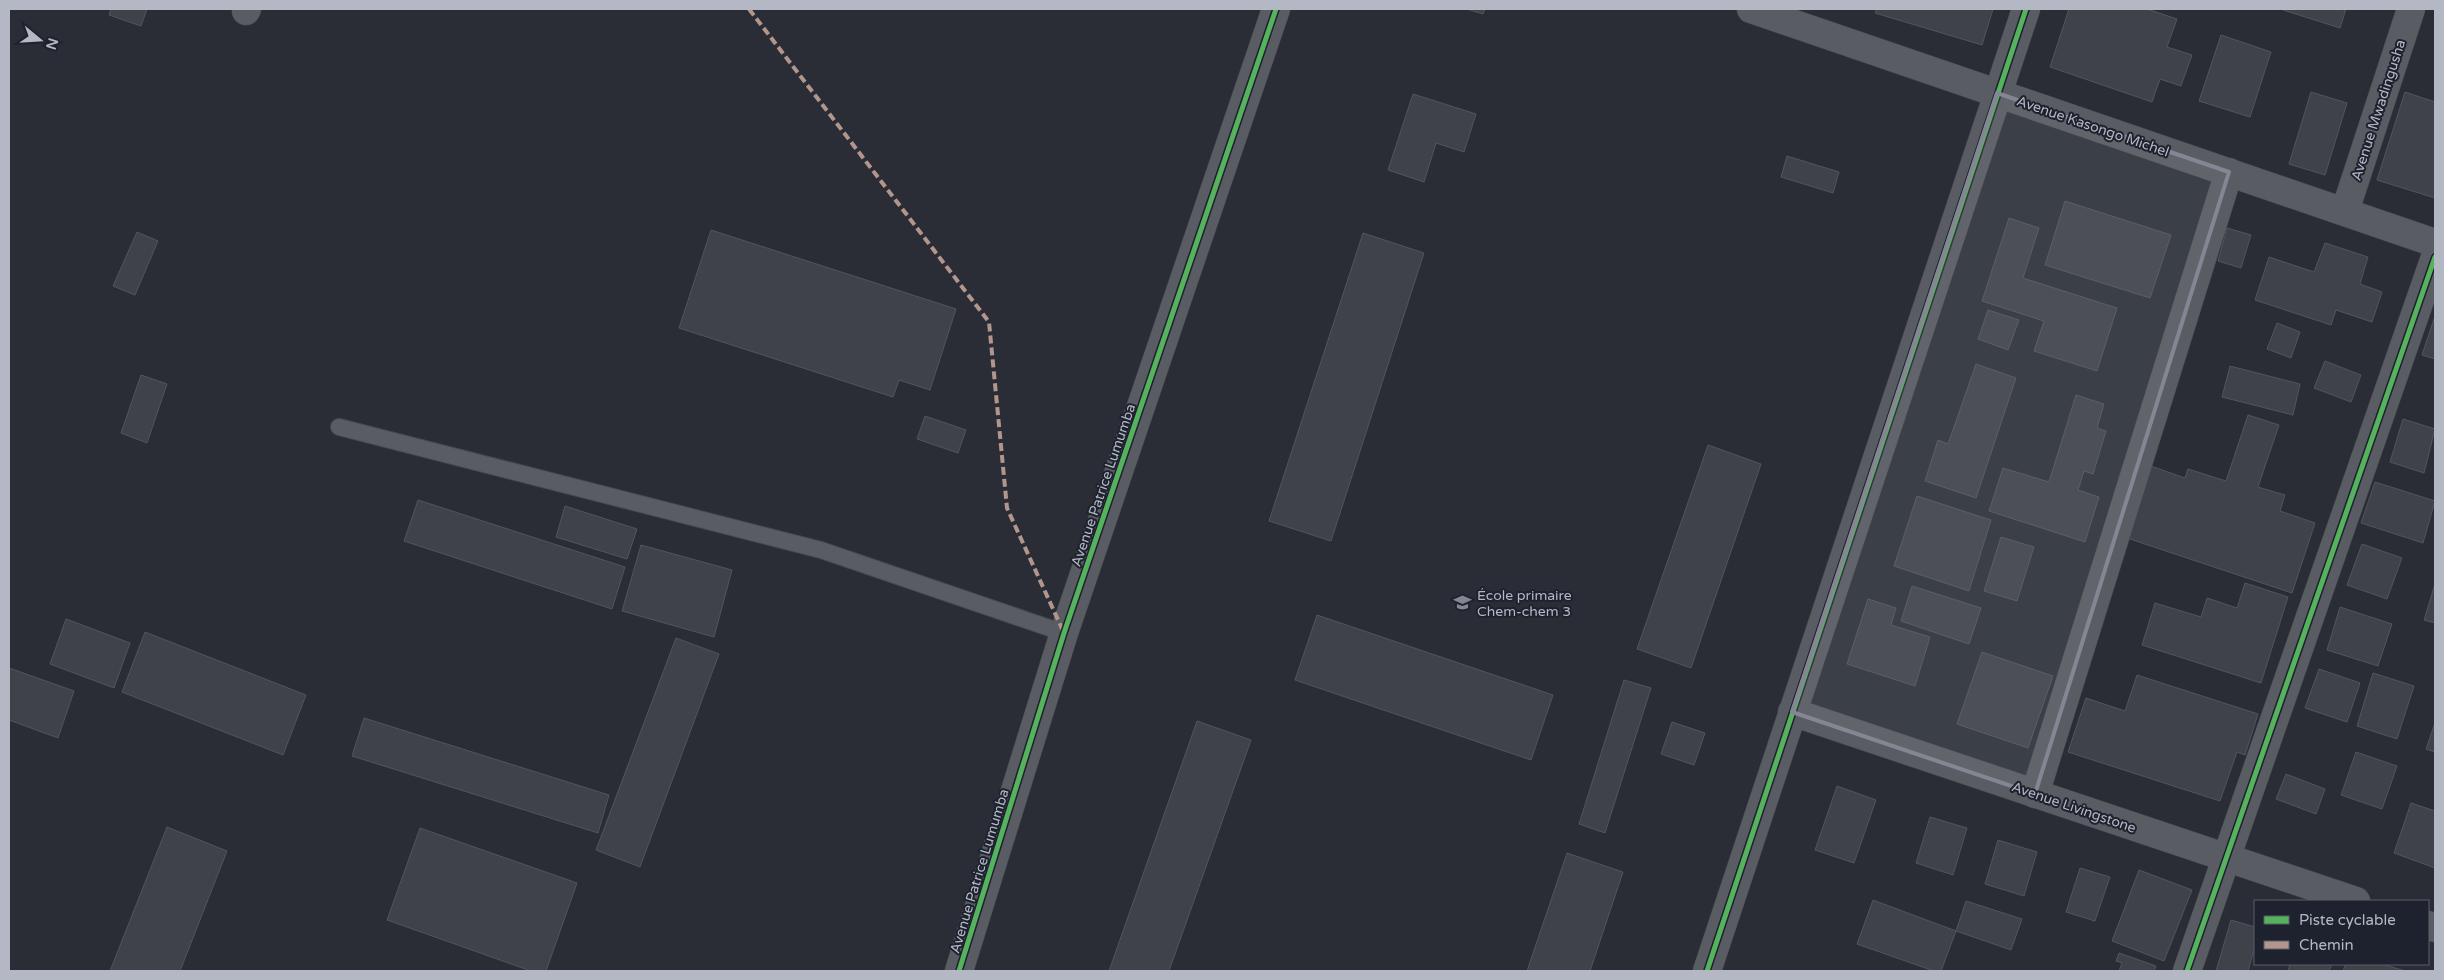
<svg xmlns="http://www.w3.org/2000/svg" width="2444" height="980" viewBox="0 0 2444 980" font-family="'Varela Round',sans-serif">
<rect width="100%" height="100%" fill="#2a2d35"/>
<g fill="#3f4249" stroke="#52555d">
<polygon points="111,9 147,9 141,26 109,15"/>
<polygon points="1467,9 1485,9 1483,14"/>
<polygon points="1877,9 1993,9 1982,45 1875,13"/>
<polygon points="2069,9 2147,9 2177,19 2167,47 2192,55 2181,86 2160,79 2152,102 2050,67"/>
<polygon points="2280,9 2346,9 2340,28"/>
<polygon points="2221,35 2271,52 2250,117 2199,101"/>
<polygon points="2311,92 2347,103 2325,175 2289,164"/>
<polygon points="2405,92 2435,102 2435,198 2377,180"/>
<polygon points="1413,94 1476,114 1464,152 1436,143 1424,182 1388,170"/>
<polygon points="1787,156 1839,172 1833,193 1781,177"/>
<polygon points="2065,201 2171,235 2150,298 2045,265"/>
<polygon points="2009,218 2039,228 2023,278 2117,308 2097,371 2034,351 2044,321 1982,301"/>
<polygon points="2227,228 2251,235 2241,268 2218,261"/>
<polygon points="711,230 956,309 930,390 899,380 893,397 679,328"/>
<polygon points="137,232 158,241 135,295 113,286"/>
<polygon points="1363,233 1424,253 1331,541 1269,521"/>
<polygon points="2325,243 2368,257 2360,284 2382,292 2372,322 2336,310 2331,325 2255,300 2269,257 2314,272"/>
<polygon points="1988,310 2019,320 2008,350 1978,339"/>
<polygon points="2435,316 2435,359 2422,355"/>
<polygon points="2277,323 2300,332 2291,358 2267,349"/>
<polygon points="2325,361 2361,375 2351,402 2314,388"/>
<polygon points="1976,364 2016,378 1976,498 1925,481 1938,440 1948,444"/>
<polygon points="2230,366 2300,384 2293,415 2222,397"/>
<polygon points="141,375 167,384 147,443 121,433"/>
<polygon points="2076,395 2104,404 2097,428 2106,431 2093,474 2084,471 2078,490 2099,497 2085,542 1989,511 2003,468 2049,482"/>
<polygon points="2248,415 2279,425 2258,487 2285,495 2280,511 2315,523 2292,593 2127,538 2151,466 2185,478 2188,469 2226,481"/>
<polygon points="925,416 966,430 958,453 917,439"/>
<polygon points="2403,419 2435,429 2424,473 2390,462"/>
<polygon points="1708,445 1761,464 1691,668 1637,649"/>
<polygon points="2375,482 2435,501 2423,543 2361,523"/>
<polygon points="1917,496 1991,520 1969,591 1894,566"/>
<polygon points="418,500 625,567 612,609 404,541"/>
<polygon points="565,506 637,529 627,559 556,537"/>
<polygon points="2001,537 2034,547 2017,601 1984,591"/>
<polygon points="2362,544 2402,558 2387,599 2347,585"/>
<polygon points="641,545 732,570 714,637 622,611"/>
<polygon points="2245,583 2288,597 2261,683 2142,645 2155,603 2201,617 2207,598 2237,608"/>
<polygon points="2435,584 2435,623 2424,620"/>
<polygon points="1912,586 1981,608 1969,644 1901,621"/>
<polygon points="1868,599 1896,608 1891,625 1930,637 1915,686 1847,664"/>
<polygon points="2340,607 2392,624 2378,666 2327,650"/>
<polygon points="1317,615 1553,695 1531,760 1295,680"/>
<polygon points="66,619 130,643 114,688 50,664"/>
<polygon points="145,632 306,695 283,755 122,692"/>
<polygon points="676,638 719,654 640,867 596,850"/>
<polygon points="1982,652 2053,676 2028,748 1957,724"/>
<polygon points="9,668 74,691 58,738 9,720"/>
<polygon points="2319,669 2360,683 2347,722 2305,708"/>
<polygon points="2373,673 2414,686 2397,739 2357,726"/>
<polygon points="2137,675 2258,714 2245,755 2237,752 2220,801 2068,752 2086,698 2125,711"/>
<polygon points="1624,680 1651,688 1605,833 1579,824"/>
<polygon points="364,718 609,795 598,833 352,756"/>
<polygon points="1197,721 1251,740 1169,971 1109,971"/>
<polygon points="1672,722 1705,733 1694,765 1661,754"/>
<polygon points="2435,723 2435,752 2426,749"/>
<polygon points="2356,752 2397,766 2382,809 2341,795"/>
<polygon points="2286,774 2325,789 2316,814 2276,799"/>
<polygon points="1837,786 1876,800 1854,863 1815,850"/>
<polygon points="2411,803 2435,811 2435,868 2394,853"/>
<polygon points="1930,817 1967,828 1953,875 1916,863"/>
<polygon points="167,827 227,851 180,971 110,971"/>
<polygon points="420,828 577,883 546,971 531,971 387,920"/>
<polygon points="1998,840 2037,852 2024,896 1985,884"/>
<polygon points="1567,853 1623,872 1590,971 1527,971"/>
<polygon points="2080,868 2110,877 2095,921 2066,912"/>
<polygon points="2139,870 2192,890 2164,961 2112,941"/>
<polygon points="1873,900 1956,931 1941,971 1934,971 1857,944"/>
<polygon points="1966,901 2022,919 2011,950 1956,931"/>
<polygon points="2231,920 2255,927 2255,946 2248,971 2216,971"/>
<polygon points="2119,953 2156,966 2154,971 2119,971 2122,963 2116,961"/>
<polygon points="2290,964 2332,964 2329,971 2288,971"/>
<polygon points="2346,964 2382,964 2405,971 2343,971"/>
</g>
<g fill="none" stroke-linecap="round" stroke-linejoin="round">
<defs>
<polyline id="service" points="339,427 821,550 1064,633"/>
<g id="minor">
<polyline points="1751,9 2435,243"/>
<polyline points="246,11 247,9"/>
<polyline points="2345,211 2411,9"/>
<polyline points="1792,712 2356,901"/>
<polyline points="2035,794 2229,172"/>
<polyline points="2428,925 2435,928"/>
<polyline points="1707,971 2026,9"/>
<polyline points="2187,971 2435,257"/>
</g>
<polyline id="tertiary" points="959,971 1064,633 1276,9"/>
</defs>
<use href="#service" stroke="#46484e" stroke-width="18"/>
<use href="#minor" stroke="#46484e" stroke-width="29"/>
<use href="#tertiary" stroke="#46484e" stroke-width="29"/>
<use href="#service" stroke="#5a5c63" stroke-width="16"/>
<use href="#minor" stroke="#5a5c63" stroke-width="28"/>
<use href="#tertiary" stroke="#5a5c63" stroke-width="28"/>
<polyline stroke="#b2968c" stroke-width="4" stroke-dasharray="8 4" stroke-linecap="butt" points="749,9 989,322 1007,508 1064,633"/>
<defs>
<g id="cycleway">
<polyline points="959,971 1064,633 1276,9"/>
<polyline points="1707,971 2026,9"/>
<polyline points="2187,971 2435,257"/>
</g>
</defs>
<use href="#cycleway" stroke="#1e222f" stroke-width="8"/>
<use href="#cycleway" stroke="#56b35d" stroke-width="5"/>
</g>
<path fill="#848793" fill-opacity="0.2" stroke="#848793" stroke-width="4" stroke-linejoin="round" d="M1997 93 2229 172 2035 794 1792 712Z"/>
<defs>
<symbol id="school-bare" viewBox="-9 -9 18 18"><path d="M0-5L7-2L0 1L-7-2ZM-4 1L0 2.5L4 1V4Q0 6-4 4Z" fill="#848793" stroke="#1e222f" stroke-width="2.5" paint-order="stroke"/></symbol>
</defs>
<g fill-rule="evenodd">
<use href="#school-bare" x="1450" y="590" width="25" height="25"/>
</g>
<g text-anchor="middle" stroke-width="4" stroke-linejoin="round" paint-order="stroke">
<g font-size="14" fill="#b4b8c5" stroke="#1e222f">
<text transform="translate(2378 110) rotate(-72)" y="5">Avenue Mwadingusha</text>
<text transform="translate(2093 126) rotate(19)" y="5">Avenue Kasongo Michel</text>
<text transform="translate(1103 485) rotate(-71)" y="5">Avenue Patrice Lumumba</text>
<text transform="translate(2074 807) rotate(19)" y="5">Avenue Livingstone</text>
<text transform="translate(979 871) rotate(-73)" y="5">Avenue Patrice Lumumba</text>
</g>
<g font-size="14" fill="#b4b8c5" stroke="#1e222f" text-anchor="start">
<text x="1477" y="600">École primaire<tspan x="1477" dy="16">Chem-chem 3</tspan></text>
</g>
</g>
<rect width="2444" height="980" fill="none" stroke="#b4b8c5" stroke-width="20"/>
<rect x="2254" y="900" width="175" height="65" fill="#1e222f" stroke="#5a5e6b"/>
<rect x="2264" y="916" width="25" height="8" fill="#56b35d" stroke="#5a5e6b"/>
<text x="2299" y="925" font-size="15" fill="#b4b8c5">Piste cyclable</text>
<rect x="2264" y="941" width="25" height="8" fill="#b2968c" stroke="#5a5e6b"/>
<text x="2299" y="950" font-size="15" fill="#b4b8c5">Chemin</text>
<g transform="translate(40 40) rotate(108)" stroke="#1e222f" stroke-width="4" paint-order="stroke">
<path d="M0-4L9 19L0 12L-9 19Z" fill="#b4b8c5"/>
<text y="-8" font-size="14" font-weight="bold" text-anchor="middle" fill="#b4b8c5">N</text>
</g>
</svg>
